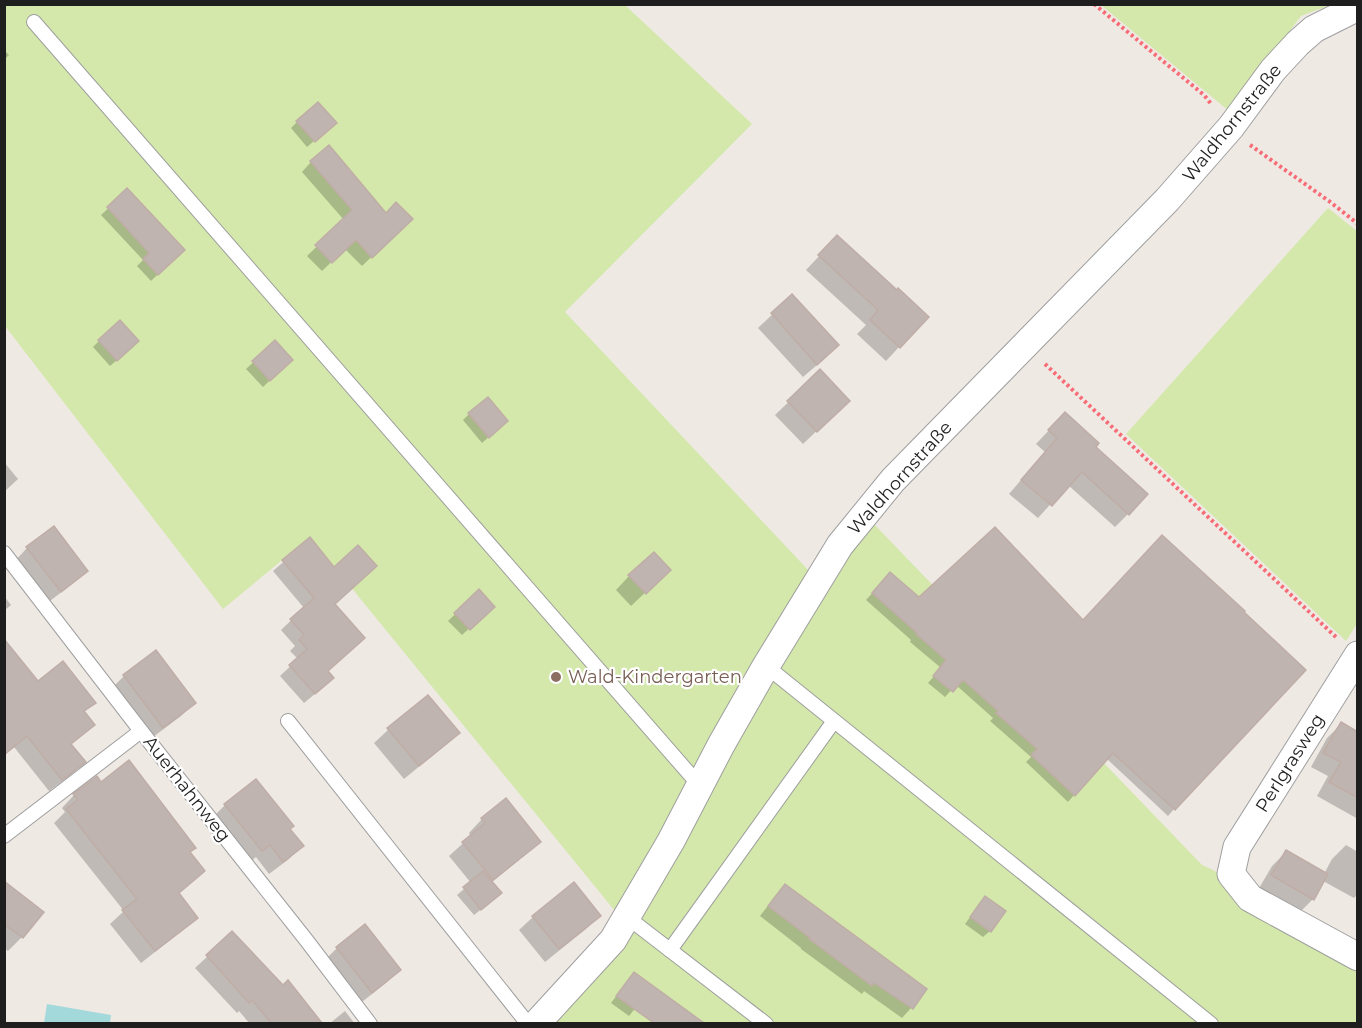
<svg xmlns="http://www.w3.org/2000/svg" width="1362" height="1028" viewBox="0 0 1362 1028" font-family="Montserrat,sans-serif">
<rect width="100%" height="100%" fill="#efe9e4"/>
<g fill="#d3e8aa">
<polygon points="5,5 625,5 752,124 565,312 826,589 872,522 1202,865 1213,870 1357,958 1357,1023 520,1023 619,916 310,537 223,609 5,326"/>
<polygon points="1101,5 1330,5 1301,16 1229,111"/>
<polygon points="1328,208 1358,232 1358,622 1346,641 1126,434"/>
</g>
<polygon fill="#a4d9dc" points="47,1004 111,1015 110,1023 44,1023"/>
<g fill="#0003">
<polygon points="4,50 9,55 4,60"/>
<polygon points="297,122 328,129 307,147 291,128"/>
<polygon points="311,162 385,215 411,219 362,266 345,249 322,271 307,256 344,220 302,172"/>
<polygon points="127,191 183,250 151,281 137,266 143,260 101,215"/>
<polygon points="837,237 899,347 886,361 857,334 866,325 806,270"/>
<polygon points="792,296 824,359 803,377 758,328"/>
<polygon points="99,341 131,348 110,366 93,347"/>
<polygon points="275,342 291,360 263,387 246,369"/>
<polygon points="820,372 848,401 803,444 775,415"/>
<polygon points="469,414 500,427 482,443 463,420"/>
<polygon points="1052,427 1093,447 1128,514 1115,527 1068,485 1038,518 1009,494 1045,452 1036,444"/>
<polygon points="4,462 18,479 4,492"/>
<polygon points="995,529 1174,809 1168,816 1106,758 1068,802 1026,762 1031,757 990,721 993,718 956,685 945,697 928,683 941,668 910,642 911,640 866,600 883,581 920,599"/>
<polygon points="310,539 334,604 322,688 304,703 280,676 298,659 290,651 295,646 281,630 304,608 273,571"/>
<polygon points="27,548 86,571 72,584 46,604 14,562"/>
<polygon points="669,570 631,606 616,590 629,576"/>
<polygon points="479,591 493,607 462,635 448,621"/>
<polygon points="4,596 11,605 4,611"/>
<polygon points="4,641 38,683 94,703 83,713 93,725 70,745 84,762 72,774 49,791 14,747 4,755"/>
<polygon points="155,652 194,703 181,716 149,740 110,690 124,676"/>
<polygon points="428,697 458,733 444,746 404,779 374,743 388,730"/>
<polygon points="1341,724 1358,734 1358,819 1317,796 1328,776 1311,767 1327,738"/>
<polygon points="255,781 302,846 289,859 269,874 256,857 249,863 212,818 225,805"/>
<polygon points="101,784 189,853 190,883 178,894 196,918 183,930 141,963 110,924 124,911 54,823 65,812 62,808 74,795"/>
<polygon points="482,819 539,842 525,855 491,883 493,900 474,915 457,895 471,883 449,856 471,836 469,833"/>
<polygon points="1346,845 1358,852 1358,894 1354,898 1323,881 1313,899 1299,913 1258,890 1272,866 1286,852 1324,874 1332,859"/>
<polygon points="785,886 925,989 911,1008 902,1018 864,991 862,994 801,949 801,948 760,916 776,895"/>
<polygon points="4,893 22,937 8,951 4,948"/>
<polygon points="979,905 990,931 983,937 965,924"/>
<polygon points="599,916 586,929 545,962 519,930 533,917"/>
<polygon points="232,934 282,987 288,982 320,1024 250,1024 239,1011 237,1013 195,968"/>
<polygon points="337,948 399,970 386,983 358,1005 324,961"/>
<polygon points="628,981 652,987 629,1016 611,1003"/>
<polygon points="345,1011 355,1024 329,1024"/>
</g>
<g fill="#bfb4b0" stroke="#c0ada6" stroke-width="1.5">
<polygon points="318,102 337,123 315,142 296,121"/>
<polygon points="329,145 386,213 396,202 413,219 372,258 356,240 332,263 315,245 352,210 310,161"/>
<polygon points="127,188 185,250 158,275 143,259 149,253 107,207"/>
<polygon points="837,235 897,290 898,288 929,317 900,348 870,320 878,310 818,255"/>
<polygon points="792,294 839,345 817,365 771,313"/>
<polygon points="120,320 139,341 117,361 98,340"/>
<polygon points="275,340 293,360 270,381 252,361"/>
<polygon points="820,369 850,401 817,432 787,401"/>
<polygon points="488,397 508,421 489,438 468,413"/>
<polygon points="1065,412 1099,443 1096,447 1148,494 1129,515 1082,472 1052,506 1021,480 1057,438 1048,430"/>
<polygon points="54,526 88,571 61,592 26,547"/>
<polygon points="995,527 1083,620 1162,535 1245,611 1244,612 1306,670 1175,810 1113,753 1075,796 1031,755 1037,749 996,713 998,711 963,680 953,692 933,676 946,660 916,634 917,633 872,593 890,572 919,597"/>
<polygon points="310,537 334,567 358,545 377,566 335,604 365,638 328,671 334,678 315,694 289,665 307,649 299,640 304,635 290,619 314,598 282,560"/>
<polygon points="654,552 671,570 646,594 628,575"/>
<polygon points="479,589 495,607 470,630 454,613"/>
<polygon points="4,639 38,681 63,661 96,703 84,711 95,725 71,744 86,762 62,780 27,736 4,755"/>
<polygon points="156,650 196,703 163,728 123,675"/>
<polygon points="428,695 460,733 419,766 387,728"/>
<polygon points="1341,722 1358,732 1358,798 1329,782 1341,762 1323,753"/>
<polygon points="129,760 196,848 190,852 205,871 179,893 198,918 155,951 122,910 137,899 66,809 78,800 73,794 97,776 101,782"/>
<polygon points="256,779 294,826 290,829 304,846 283,862 270,845 262,851 224,804"/>
<polygon points="506,798 541,842 493,880 462,842 485,823 481,818"/>
<polygon points="1286,850 1328,874 1314,900 1271,875"/>
<polygon points="483,871 502,893 481,910 463,887"/>
<polygon points="4,881 44,912 23,938 4,924"/>
<polygon points="574,882 601,916 559,949 532,916"/>
<polygon points="785,884 927,989 913,1009 874,983 872,986 809,939 810,938 768,906"/>
<polygon points="985,896 1006,911 991,932 970,917"/>
<polygon points="365,924 401,970 372,993 336,947"/>
<polygon points="232,931 283,985 288,980 322,1023 271,1023 252,1000 249,1003 206,955"/>
<polygon points="634,972 704,1023 654,1023 616,996"/>
</g>
<g fill="none" stroke-linecap="round" stroke-linejoin="round">
<defs>
<g id="lane">
<polyline points="34,22 700,786"/>
<polyline points="4,553 141,731 307,941 370,1024"/>
<polyline points="766,666 1211,1024"/>
<polyline points="288,721 528,1024"/>
<polyline points="4,836 141,731"/>
<polyline points="627,917 766,1024"/>
<polyline points="670,950 834,721"/>
</g>
<g id="street">
<polyline points="1358,655 1237,847 1231,874 1250,898 1358,957"/>
<polyline points="536,1024 613,940 671,841 721,745 766,666 840,545 893,480 1167,200 1231,127 1273,70 1298,43 1314,29 1358,7"/>
</g>
</defs>
<use href="#lane" stroke="#9f9f9f" stroke-width="16"/>
<use href="#street" stroke="#9f9f9f" stroke-width="29"/>
<g stroke="#f76c76" stroke-width="4" stroke-dasharray="3 3" stroke-linecap="butt">
<polyline points="1094,4 1204,95 1212,105"/>
<polyline points="1250,145 1329,201 1358,224"/>
<polyline points="1045,364 1337,638"/>
</g>
<use href="#lane" stroke="#fff" stroke-width="14"/>
<use href="#street" stroke="#fff" stroke-width="27"/>
</g>
<circle fill="#8d6e63" stroke="#fff" stroke-width="2" cx="556" cy="677" r="6"/>
<g text-anchor="middle" stroke-width="4.5" stroke-linejoin="round" paint-order="stroke">
<g font-size="18" fill="#1e1e1e" stroke="#fff">
<text transform="translate(1232 123) rotate(-51)" y="6">Waldhornstraße</text>
<text transform="translate(900 478) rotate(-48)" y="6">Waldhornstraße</text>
<text transform="translate(1290 763) rotate(-58)" y="6">Perlgrasweg</text>
<text transform="translate(187 789) rotate(52)" y="6">Auerhahnweg</text>
</g>
<g font-size="18" fill="#785e54" stroke="#fff" text-anchor="start">
<text x="568" y="683">Wald-Kindergarten</text>
</g>
</g>
<rect width="1362" height="1028" fill="none" stroke="#1e1e1e" stroke-width="12"/>
</svg>
